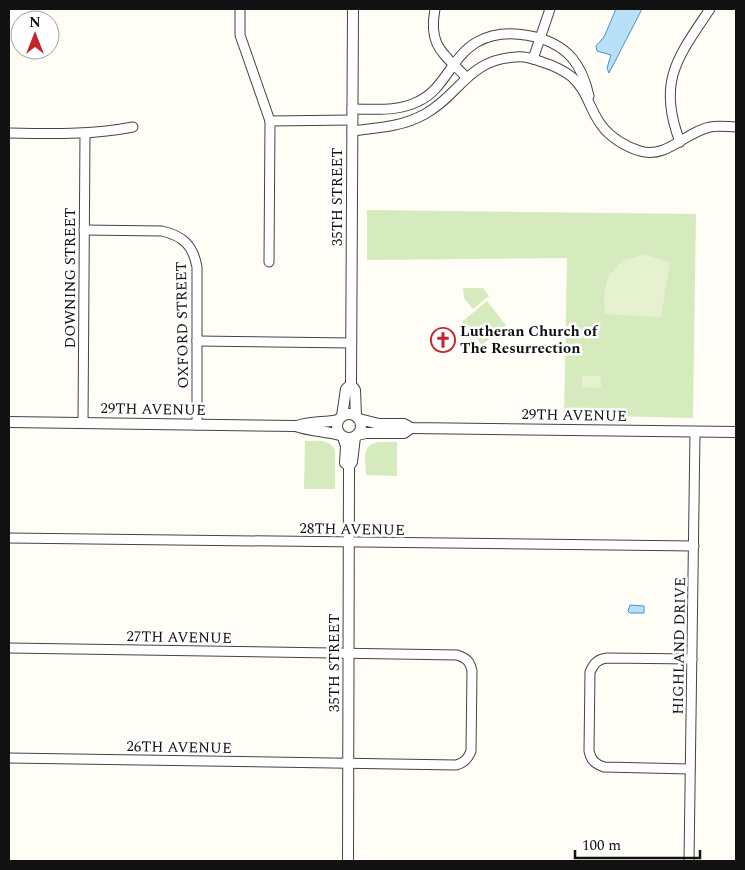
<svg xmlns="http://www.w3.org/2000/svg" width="745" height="870" viewBox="0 0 745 870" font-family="Spectral,serif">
<rect width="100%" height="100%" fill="#fffdf5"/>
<g fill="#d5ebbd">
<polygon points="367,210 696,214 693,418 564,415 567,258 367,260"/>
<polygon points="463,288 483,288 489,296 473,309 464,298"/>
<polygon points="487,301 506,325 482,345 462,322"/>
<path d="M305 441C316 441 329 438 335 450V489H304Z"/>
<path d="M379 442H397V476L366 475C366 460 360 445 379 442Z"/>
</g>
<g fill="#e6f2cf">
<polygon points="644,255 670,262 661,317 605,314 604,294 608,277 623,260"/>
<polygon points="582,376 601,376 601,388 582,387"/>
</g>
<g fill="#b9e0f7" stroke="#3f96cf">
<polygon points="616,9 642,9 609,73 607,68 611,55 597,51 596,46 604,37"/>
<polygon points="630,605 644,606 644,613 630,613 628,611"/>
</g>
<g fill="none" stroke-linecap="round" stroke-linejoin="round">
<defs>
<g id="minor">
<polyline points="240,9 240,35 270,121 269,262"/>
<path d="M435 9C428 46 443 53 466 77"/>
<polyline points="533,59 550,9"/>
<path d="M352 109C375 109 398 112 419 101 445 89 451 57 477 42 505 26 552 35 572 58 582 70 586 82 589 96"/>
<polyline points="270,121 352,120"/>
<path d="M352 131C377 128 402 127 425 114 461 94 467 60 516 57 524 56 534 59 542 62 552 65 563 70 572 77 587 90 590 111 602 126 610 137 626 147 640 151 667 159 685 132 710 127 718 125 728 127 736 127"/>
<path d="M9 133C51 134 92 135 133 127"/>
<path d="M680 142C657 82 677 58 710 9"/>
<path d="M84 230 162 231C183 236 193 245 197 267V425"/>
<polyline points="197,341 351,343"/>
<polyline points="83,423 85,134"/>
<polyline points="9,538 694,546"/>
<path d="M9 648 457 655C466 658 470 661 472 671L471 751C468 759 464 763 456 765L9 758"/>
<path d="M690 769 604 767C595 764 591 760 589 751L590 672C594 663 598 659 607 658L692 659"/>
<polyline points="689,861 695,432"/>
</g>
<g id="tertiary">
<polyline points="353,9 351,385 355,390 356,416"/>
<circle cx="349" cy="426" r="12"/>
<polyline points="342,416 346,389 351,385"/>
<polyline points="359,419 379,424 404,424 411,428 736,432"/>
<path d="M9 422 296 426C310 431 325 431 340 435"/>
<path d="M297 426C310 421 325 423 338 420"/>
<polyline points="357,435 366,433 404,433 411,428"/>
<polyline points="343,437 346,446 345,463 349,466 348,861"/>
<polyline points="349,466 352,462 355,437"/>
</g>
</defs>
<use href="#minor" stroke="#444" stroke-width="11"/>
<use href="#tertiary" stroke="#444" stroke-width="12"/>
<use href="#minor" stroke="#fff" stroke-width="9"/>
<use href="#tertiary" stroke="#fff" stroke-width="10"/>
</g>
<defs>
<symbol id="church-ring" viewBox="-11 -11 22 22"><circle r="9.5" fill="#fff" stroke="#c4262e" stroke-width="1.5"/><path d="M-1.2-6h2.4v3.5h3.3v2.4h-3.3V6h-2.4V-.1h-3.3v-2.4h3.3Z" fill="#c4262e"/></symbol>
</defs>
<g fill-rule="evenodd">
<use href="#church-ring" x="429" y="326" width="28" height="28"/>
</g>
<g text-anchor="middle" stroke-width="5" stroke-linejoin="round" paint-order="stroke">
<g font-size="15" fill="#111" stroke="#fff">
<text transform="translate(337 197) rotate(-90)" y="5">35TH STREET</text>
<text transform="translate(70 278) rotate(-90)" y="5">DOWNING STREET</text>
<text transform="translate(182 325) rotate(-91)" y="5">OXFORD STREET</text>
<text transform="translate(153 409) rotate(1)" y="5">29TH AVENUE</text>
<text transform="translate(574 415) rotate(1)" y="5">29TH AVENUE</text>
<text transform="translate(352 529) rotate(1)" y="5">28TH AVENUE</text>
<text transform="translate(179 637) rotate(1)" y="5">27TH AVENUE</text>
<text transform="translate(679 646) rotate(-89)" y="5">HIGHLAND DRIVE</text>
<text transform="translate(334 663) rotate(-90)" y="5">35TH STREET</text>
<text transform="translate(179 747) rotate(1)" y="5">26TH AVENUE</text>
</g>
<g font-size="15" font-weight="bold" fill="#111" stroke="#fff" text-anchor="start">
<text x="460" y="336">Lutheran Church of<tspan x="460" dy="17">The Resurrection</tspan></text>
</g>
</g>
<rect width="745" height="870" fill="none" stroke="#111111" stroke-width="20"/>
<g transform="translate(35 35)"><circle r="24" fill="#ffffff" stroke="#a0a0a0"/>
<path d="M0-4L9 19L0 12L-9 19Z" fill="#c4262e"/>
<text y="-8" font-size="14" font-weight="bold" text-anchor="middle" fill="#111111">N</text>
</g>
<path d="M575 850v8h125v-8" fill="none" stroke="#111111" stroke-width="2.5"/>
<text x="582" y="850" font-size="15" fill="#111111" stroke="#ffffff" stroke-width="4" paint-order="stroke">100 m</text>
</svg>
